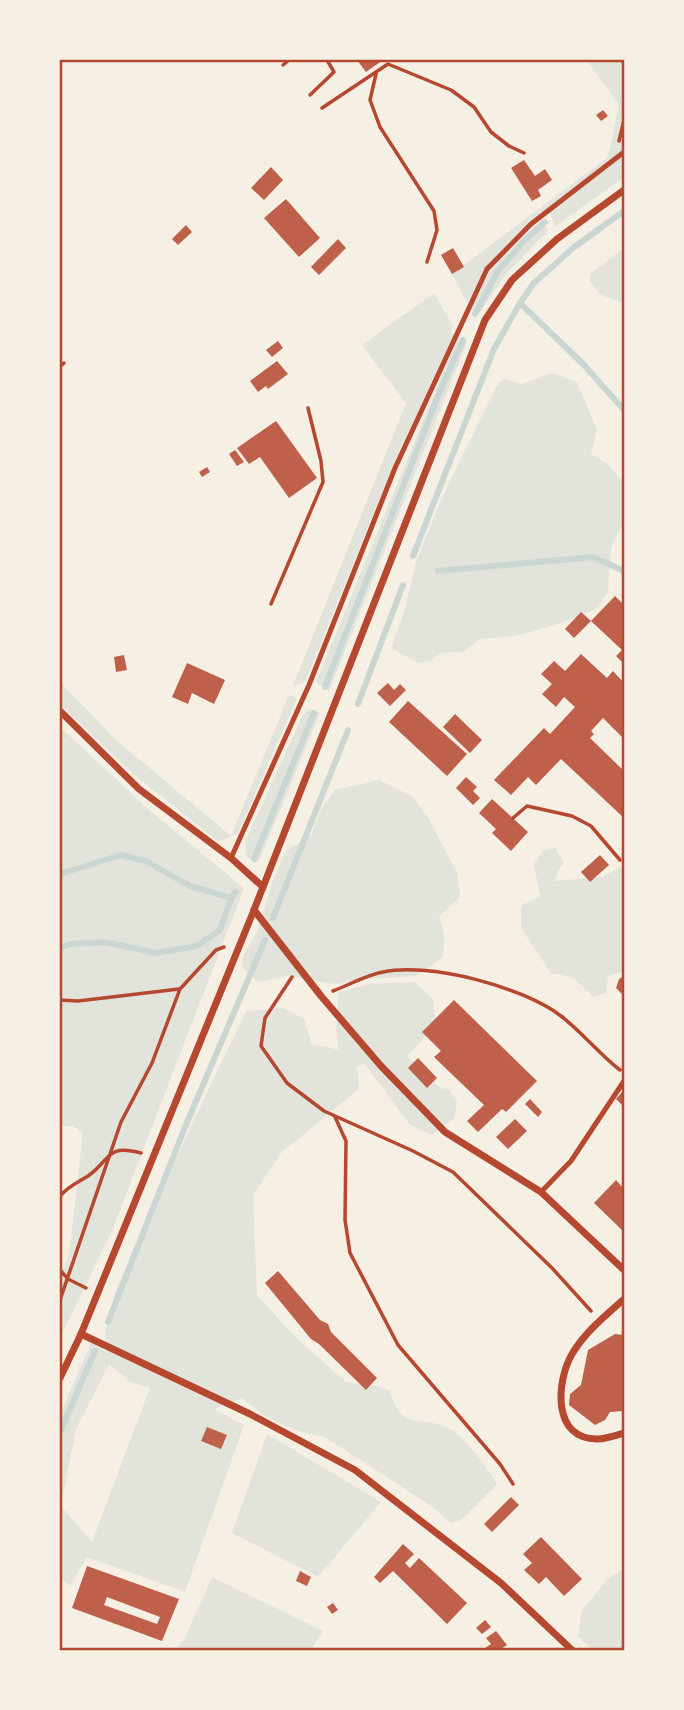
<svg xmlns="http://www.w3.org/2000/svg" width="684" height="1710" viewBox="0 0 684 1710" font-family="'Noto Sans',sans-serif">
<rect width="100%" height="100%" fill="#f6efe4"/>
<g fill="#e2e4dc" fill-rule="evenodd">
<polygon points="587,60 624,60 624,177 555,227 548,208 528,222 484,270 467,303 452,274 608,157 619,105"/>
<polygon points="543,218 548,231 506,274 480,312 475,314 471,308 491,269"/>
<polygon points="624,248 624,301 621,302 601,295 590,281 590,274"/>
<polygon points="434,293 453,326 450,332 467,342 329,691 316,682 451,353 447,349 395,460 305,682 293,686 406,403 362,345"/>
<polygon points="552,373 577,382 597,430 591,454 609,465 624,484 624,521 611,548 608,592 596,609 562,623 515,636 479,639 464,652 441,653 431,661 418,663 391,648 404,613 416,562 441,500 496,387 504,379 522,384"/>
<polygon points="60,682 116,740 231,836 289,695 297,698 238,833 219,842 132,773 67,711 60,703"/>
<polygon points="309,709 320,713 260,859 256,863 246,856 245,842 302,716"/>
<polygon points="60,727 149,810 244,888 112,1231 60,1338 60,1275 69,1255 83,1133 73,1126 60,1126"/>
<polygon points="379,780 413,797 428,817 457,873 460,897 439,917 444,934 443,957 416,976 366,979 333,984 287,976 258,982 243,969 242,958 258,930 273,880 286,850 311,836 321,809 335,790"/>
<polygon points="555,848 564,863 558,871 555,881 602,877 619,868 624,869 624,971 608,976 606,993 594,997 572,977 551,973 521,928 521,906 540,896 534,864 544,850"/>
<path d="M414 982 433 999 435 1026 407 1056 440 1088 449 1089 457 1102 454 1119 431 1135 410 1125 364 1063 357 1067 359 1089 281 1153 253 1195 257 1295 294 1336 346 1382 381 1387 390 1391C403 1433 417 1414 448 1428 464 1435 488 1469 497 1484L461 1520 451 1523 431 1506 325 1437C294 1432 264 1419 242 1398L214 1409 244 1425 185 1592 87 1557 70 1586 60 1579V1414L91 1343 108 1353 105 1333 115 1293 141 1231 246 1011 284 1008 304 1019 312 1045 333 1048 339 1052 336 1029 339 992 369 984ZM109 1364 130 1382 150 1388 92 1542 61 1506 76 1429Z"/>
<polygon points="267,1434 381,1502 318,1577 232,1533"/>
<polygon points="624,1569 624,1650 593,1650 578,1637 582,1610 608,1579"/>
<polygon points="212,1577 323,1631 311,1650 176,1650 185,1638"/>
</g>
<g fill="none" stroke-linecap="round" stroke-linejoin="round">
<g stroke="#c9d6d2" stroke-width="6">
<polyline points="520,303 583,364 624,410"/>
<polyline points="475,314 498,271 524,241 545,222"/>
<polyline points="413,556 494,349 520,303 534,283 573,248 624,211"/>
<polyline points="438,571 593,557 624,571"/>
<polyline points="325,687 440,391 463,340"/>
<polyline points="358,704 403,585"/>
<polyline points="254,859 314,713"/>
<polyline points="60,874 121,855 146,861 190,886 231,898"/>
<polyline points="273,918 348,730"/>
<polyline points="60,948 70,944 105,942 156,953 197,946 220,930 231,898 236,892"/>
<polyline points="108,1322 185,1127 265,940"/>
<polyline points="60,1432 95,1351"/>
</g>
</g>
<g fill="#bf614a" fill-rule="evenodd">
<polygon points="357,60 383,60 366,72"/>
<polygon points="603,110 608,116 601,121 596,115"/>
<polygon points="524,160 535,176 545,169 552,180 538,190 541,196 532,201 511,168"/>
<polygon points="271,167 283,180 264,200 251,188"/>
<polygon points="286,199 320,238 299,257 264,218"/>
<polygon points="186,225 192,232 178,245 172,239"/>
<polygon points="338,239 346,248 319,275 311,267"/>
<polygon points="453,248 464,267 452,274 441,255"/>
<polygon points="278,341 283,348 272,357 266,350"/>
<polygon points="277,361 288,374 268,389 266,386 258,392 250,381"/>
<polygon points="276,421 317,478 289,498 260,457 249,464 237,448"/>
<polygon points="235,450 244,462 237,466 229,454"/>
<polygon points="207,467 210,472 202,477 199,472"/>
<polygon points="615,596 624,605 624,664 616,656 622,650 591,621"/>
<polygon points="581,612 591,621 574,638 565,629"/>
<polygon points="581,654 607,678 613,671 624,683 624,739 603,718 591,731 594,734 590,738 624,771 624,818 561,759 536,785 528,777 511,795 494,780 544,728 550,734 575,707 564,697 556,707 542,694 552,684 541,674 554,661 565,671"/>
<polygon points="124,655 127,670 116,672 114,657"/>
<polygon points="187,663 225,680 214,704 192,693 188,704 172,697"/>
<polygon points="388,683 394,690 400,684 406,690 390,706 377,693"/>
<polygon points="408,701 467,754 447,776 389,722"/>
<polygon points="455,714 482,740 470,753 443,727"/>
<polygon points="466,777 477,787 473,791 480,798 473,805 456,788"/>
<polygon points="492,799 528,832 511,851 492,833 496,829 479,813"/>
<polygon points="600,855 609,865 590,882 581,872"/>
<polygon points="624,976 624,996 616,988 619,979"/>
<polygon points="454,1000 537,1081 506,1112 502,1109 478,1132 467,1121 484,1105 434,1057 441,1051 422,1032"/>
<polygon points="418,1058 437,1078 427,1088 408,1068"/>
<polygon points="624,1090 624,1107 616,1099"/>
<polygon points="530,1099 542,1112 538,1117 525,1104"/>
<polygon points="515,1119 527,1131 508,1149 496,1137"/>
<polygon points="616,1180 624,1189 624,1232 594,1203"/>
<polygon points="278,1271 320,1320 328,1324 331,1332 377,1378 366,1390 319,1344 311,1339 265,1283"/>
<polygon points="615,1334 624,1335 624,1411 610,1412 605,1420 595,1425 569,1405 570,1394 581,1385 588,1350"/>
<polygon points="207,1427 227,1435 221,1449 201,1441"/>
<polygon points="511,1497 519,1505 492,1532 484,1524"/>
<polygon points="541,1537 582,1579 564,1596 546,1577 539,1584 524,1570 532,1563 523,1554"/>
<polygon points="403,1544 414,1554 405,1563 410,1568 419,1558 467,1603 447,1624 393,1571 380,1583 374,1577"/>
<path d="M87 1566 179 1599 162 1641 72 1608ZM107 1597 160 1617 157 1624 104 1605Z"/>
<polygon points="300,1571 311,1577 307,1586 296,1581"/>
<polygon points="333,1603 338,1610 332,1614 327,1607"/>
<polygon points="485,1620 491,1627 482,1634 476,1628"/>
<polygon points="496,1631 507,1645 499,1650 482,1650 491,1644 486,1638"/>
</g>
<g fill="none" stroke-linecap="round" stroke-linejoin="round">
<g stroke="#b5482f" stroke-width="3.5">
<polyline points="622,60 624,64"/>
<polyline points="283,65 289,60"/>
<polyline points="376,74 370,100 380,127 434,211 437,230 427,262"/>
<polyline points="310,95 334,72 327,60"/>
<polyline points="322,108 388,64 451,90 474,107 491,132 509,146 524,153"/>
<polyline points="619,141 624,120"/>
<polyline points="60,366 64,363"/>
<polyline points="271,604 323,482 321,461 308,408"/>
<polyline points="513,818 527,806 572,816 591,826 620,860"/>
<polyline points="292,977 265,1018 261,1046 287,1083 324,1111 413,1151 453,1172 552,1268 591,1311"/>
<path d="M333 991C349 985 366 975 383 972 430 962 523 987 561 1016 582 1032 599 1054 620 1070"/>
<polyline points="60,1000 78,1001 179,989"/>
<polyline points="335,1117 346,1141 345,1220 350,1253 398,1345 500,1464 513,1484"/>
<path d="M60 1196C69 1186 77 1183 88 1176 112 1159 105 1144 141 1153"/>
<polyline points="60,1270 68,1279 86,1288"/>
<polyline points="60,1300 121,1122 152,1063 180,989 216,950 224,947"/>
</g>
<g stroke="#b5482f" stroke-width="5">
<polyline points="231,858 309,685 395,468 487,269 531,224 624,152"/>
<polyline points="541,1192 571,1161 624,1081"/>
</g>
<g stroke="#b5482f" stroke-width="7">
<polyline points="60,711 139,789 231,858 263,887"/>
<polyline points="254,910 321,996 381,1066 445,1132 541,1192 624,1270"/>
<path d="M624 1299C605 1316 585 1332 572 1354 556 1382 552 1440 598 1439 606 1439 617 1435 624 1433"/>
<polyline points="81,1334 250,1414 355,1470 501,1583 572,1650"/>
<polyline points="60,1378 81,1334 254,910 485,320 512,280 557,239 624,190"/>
</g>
</g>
<rect width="684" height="1710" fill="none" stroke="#f6efe4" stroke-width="122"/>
<rect x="61" y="61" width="562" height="1588" fill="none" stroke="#b5482f" stroke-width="2.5"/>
</svg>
